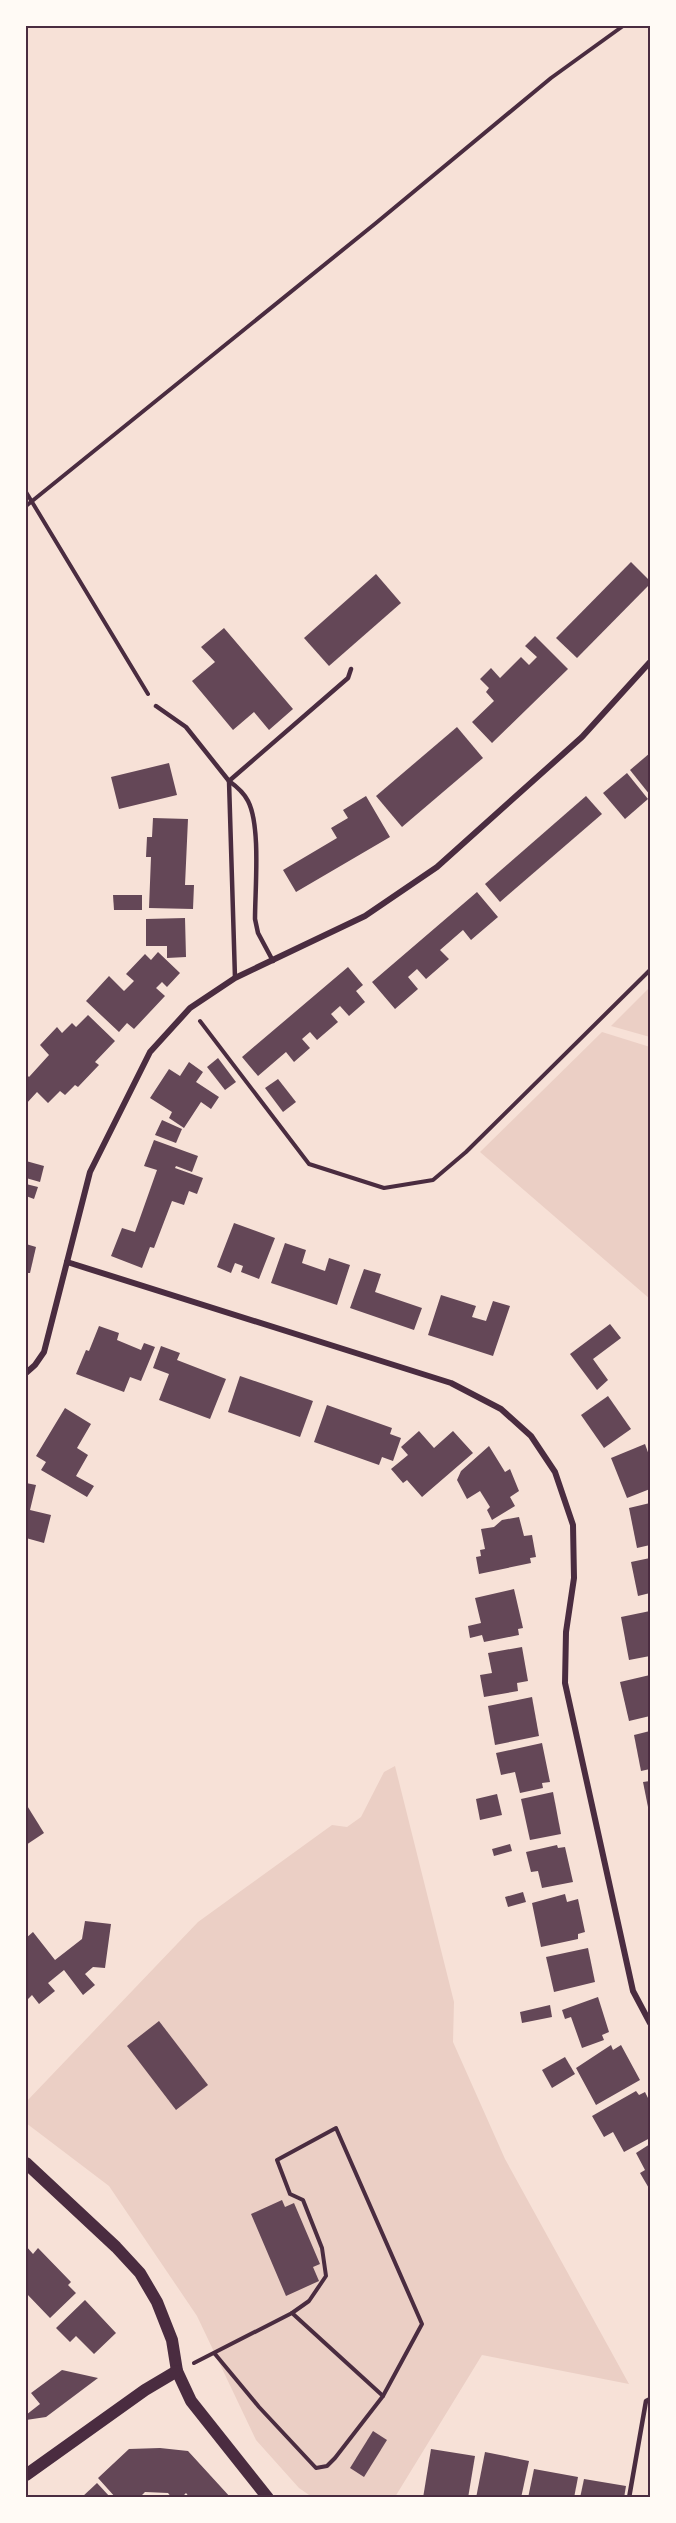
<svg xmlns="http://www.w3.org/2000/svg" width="676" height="2523" viewBox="0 0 676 2523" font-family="Arial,sans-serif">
<rect width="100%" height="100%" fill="#f7e1d7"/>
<g fill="#ebcfc5">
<polygon points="650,987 650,1037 611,1026"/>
<polygon points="602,1032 650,1047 650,1299 480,1152"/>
<polygon points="395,1766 454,2002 453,2042 505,2159 629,2384 482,2355 395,2497 312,2497 299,2488 256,2440 197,2316 109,2186 26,2123 26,2102 198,1922 332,1825 347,1827 361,1817 384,1772"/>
</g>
<g fill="#644757">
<polygon points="631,562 650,581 650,584 577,658 556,638"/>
<polygon points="376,574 401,603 329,666 304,638"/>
<polygon points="224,628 293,709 269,730 254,712 233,730 192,681 215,662 201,647"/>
<polygon points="535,636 568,669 492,743 472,722 494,701 486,692 489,688 480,679 491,668 500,678 521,657 529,665 537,657 525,646"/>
<polygon points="457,727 483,758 402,827 376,796"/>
<polygon points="650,753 650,795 630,770"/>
<polygon points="169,763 177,795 119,809 111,777"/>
<polygon points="627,773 648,799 625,819 603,793"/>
<polygon points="366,796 390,837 296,892 283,870 337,838 331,828 348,818 343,810"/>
<polygon points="586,796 602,814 500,902 485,884"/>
<polygon points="153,818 188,819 185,885 194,885 193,909 149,908 151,857 146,857 147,837 152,837"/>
<polygon points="477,892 498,917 471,940 463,930 440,950 449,959 426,979 417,969 408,977 418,989 395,1009 372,982"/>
<polygon points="113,895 142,895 142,910 114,910"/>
<polygon points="185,918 186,957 167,958 167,946 146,946 146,919"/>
<polygon points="158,952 180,973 167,987 162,982 156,988 165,996 134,1029 127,1023 119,1032 86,1001 109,976 124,991 134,981 126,974 145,954 151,960"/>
<polygon points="348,967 363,985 356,991 365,1002 349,1016 340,1006 331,1014 338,1022 317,1040 310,1032 302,1039 310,1048 294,1062 286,1052 258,1076 242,1057"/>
<polygon points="88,1015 115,1041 95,1062 99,1065 78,1087 75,1085 65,1095 60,1091 48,1103 37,1092 26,1104 26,1074 29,1077 49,1055 40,1045 57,1027 62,1033 72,1023 76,1027"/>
<polygon points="218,1058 236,1082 225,1090 207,1067"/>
<polygon points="189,1062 203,1072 196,1082 219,1097 211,1109 201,1102 184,1128 169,1118 172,1112 150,1098 169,1069 180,1076"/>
<polygon points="278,1079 296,1102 283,1112 265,1088"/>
<polygon points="162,1120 182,1129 176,1143 155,1135"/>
<polygon points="154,1140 198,1156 192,1172 176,1166 175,1168 203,1178 197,1194 189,1191 184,1205 172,1201 154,1248 150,1247 142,1268 111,1256 122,1228 135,1232 157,1170 144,1166"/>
<polygon points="26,1161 44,1166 40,1182 26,1178"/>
<polygon points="26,1184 38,1187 34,1199 26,1196"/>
<polygon points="234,1223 275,1238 259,1279 241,1272 243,1266 235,1263 231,1273 217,1267"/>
<polygon points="285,1243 306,1250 302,1263 325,1271 329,1258 350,1265 337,1305 271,1283"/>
<polygon points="26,1244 36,1247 30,1273 26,1273"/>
<polygon points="364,1269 381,1274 375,1292 422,1308 414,1330 350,1308"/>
<polygon points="441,1295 476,1306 472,1317 486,1321 493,1301 510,1306 493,1356 428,1335"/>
<polygon points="610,1324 621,1338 593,1359 608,1380 597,1390 570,1354"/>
<polygon points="99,1326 119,1333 117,1340 141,1350 144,1343 155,1347 141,1381 130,1377 124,1392 76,1374 86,1350 89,1351"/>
<polygon points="161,1346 180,1353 177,1360 226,1379 210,1419 159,1400 169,1374 153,1368"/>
<polygon points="240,1376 313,1401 300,1437 228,1412"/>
<polygon points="608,1396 631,1429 604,1448 581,1415"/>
<polygon points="327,1405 392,1428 390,1434 401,1438 393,1461 382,1457 379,1465 314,1442"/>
<polygon points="65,1408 91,1424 77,1448 88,1455 76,1476 94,1486 87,1497 41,1470 46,1462 36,1456"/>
<polygon points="419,1431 434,1448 453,1431 473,1453 422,1497 407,1480 403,1483 391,1469 408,1455 401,1447"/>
<polygon points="645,1444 650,1458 650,1489 627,1498 611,1458"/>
<polygon points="489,1446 505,1472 510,1469 519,1491 510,1497 515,1506 492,1520 487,1510 490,1507 480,1491 467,1499 457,1480 461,1471"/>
<polygon points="26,1483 36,1485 30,1510 51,1515 44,1543 26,1538"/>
<polygon points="650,1503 650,1545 637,1548 629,1508"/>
<polygon points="519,1517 524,1536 532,1535 536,1557 530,1558 531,1563 479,1574 476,1557 481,1556 480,1550 485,1549 481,1529 494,1527 502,1520"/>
<polygon points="650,1558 650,1593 638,1596 631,1562"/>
<polygon points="514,1589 523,1628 518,1629 519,1635 484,1642 482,1635 470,1638 468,1626 481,1623 475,1598"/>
<polygon points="650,1611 650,1656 629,1660 621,1617"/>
<polygon points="522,1647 528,1681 517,1683 518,1691 484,1697 480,1675 492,1673 488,1653"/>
<polygon points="650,1675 650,1716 629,1721 620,1682"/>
<polygon points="532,1697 539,1736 495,1745 488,1706"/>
<polygon points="650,1731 650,1769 641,1771 634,1735"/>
<polygon points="542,1743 550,1782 542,1783 543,1788 520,1793 515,1772 501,1775 496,1753"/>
<polygon points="650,1781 650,1811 649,1812 643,1782"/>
<polygon points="553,1792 561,1834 530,1840 521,1799"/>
<polygon points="497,1794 502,1815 480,1820 476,1799"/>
<polygon points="26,1804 44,1833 26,1845"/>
<polygon points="510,1844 512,1851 494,1856 492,1849"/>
<polygon points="557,1845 558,1848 565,1847 573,1882 542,1888 538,1871 531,1872 526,1852"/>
<polygon points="523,1892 526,1902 508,1907 505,1897"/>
<polygon points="565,1894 567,1902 578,1899 585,1932 578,1934 578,1939 541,1947 532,1903"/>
<polygon points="85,1921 111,1924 105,1968 93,1967 85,1974 95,1985 83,1995 64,1970 48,1983 55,1991 39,2004 32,1995 26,2001 26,1938 33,1932 55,1960 82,1939"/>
<polygon points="588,1948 595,1982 554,1992 546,1957"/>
<polygon points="598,1997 609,2032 602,2035 604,2040 582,2048 571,2017 565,2019 562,2010"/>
<polygon points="550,2005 552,2017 522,2023 520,2012"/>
<polygon points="159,2021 208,2085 176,2110 127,2046"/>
<polygon points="611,2045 613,2050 621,2045 640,2080 596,2105 576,2068"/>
<polygon points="565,2057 575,2074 552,2088 542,2070"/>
<polygon points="636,2091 639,2095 645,2092 650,2102 650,2138 624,2152 613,2132 604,2137 592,2116"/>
<polygon points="650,2144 650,2190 640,2173 645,2170 636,2153"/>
<polygon points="282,2200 285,2207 294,2203 320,2264 313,2267 319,2281 286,2296 251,2214"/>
<polygon points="26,2246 33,2254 38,2248 71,2282 68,2285 76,2293 50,2318 26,2293"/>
<polygon points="85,2300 116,2333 94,2354 76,2336 70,2342 56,2328"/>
<polygon points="62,2370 98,2378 46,2417 26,2420 26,2415 40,2404 31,2393"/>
<polygon points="373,2431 387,2440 364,2477 350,2468"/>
<polygon points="160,2448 188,2451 231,2498 190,2498 186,2493 181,2498 172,2498 168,2493 145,2492 139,2498 116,2498 98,2478 129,2449"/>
<polygon points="431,2449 475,2456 468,2498 423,2498"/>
<polygon points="485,2452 529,2461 521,2498 476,2498"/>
<polygon points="534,2469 578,2477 574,2498 528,2498"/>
<polygon points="584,2479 626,2486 624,2498 580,2498"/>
<polygon points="97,2483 111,2498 81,2498"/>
</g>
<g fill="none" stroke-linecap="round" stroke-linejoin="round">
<g stroke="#4a2c40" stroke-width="4">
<polyline points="26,492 148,694"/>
<polyline points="26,506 376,223 551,78 623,26"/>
<polyline points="200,1021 309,1164 384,1188 433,1180 466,1152 650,970"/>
<polyline points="292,2313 309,2301 326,2276 322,2248 303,2200 290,2194 277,2160 336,2128 422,2324 383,2396"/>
<polyline points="194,2363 292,2313 383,2396 335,2458 327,2466 316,2468 259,2407 215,2354"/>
</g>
<g stroke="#4a2c40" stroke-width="4.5">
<polyline points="156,706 186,727 229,781 235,978"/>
<path d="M273 961 258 933 255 919C255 889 261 826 248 801 244 793 236 786 229 781L348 678 351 669"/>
<polyline points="629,2498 646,2401 650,2399"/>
</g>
<g stroke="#4a2c40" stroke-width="6">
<polyline points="67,1262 451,1383 501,1409 531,1436 555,1472 573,1525 574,1578 566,1632 565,1683 633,1991 650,2023"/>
<polyline points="26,1373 35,1365 44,1352 90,1172 150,1052 190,1008 235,978 365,916 437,867 582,737 650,662"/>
</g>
<g stroke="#4a2c40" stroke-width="12">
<polyline points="26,2163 116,2247 140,2273 157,2302 172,2340 177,2371 191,2401 268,2498"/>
<polyline points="26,2475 145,2390 177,2371"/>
</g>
</g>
<rect width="676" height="2523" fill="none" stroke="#fffaf5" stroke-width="54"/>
<rect x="27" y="27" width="622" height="2469" fill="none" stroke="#4a2c40" stroke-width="2"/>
</svg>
